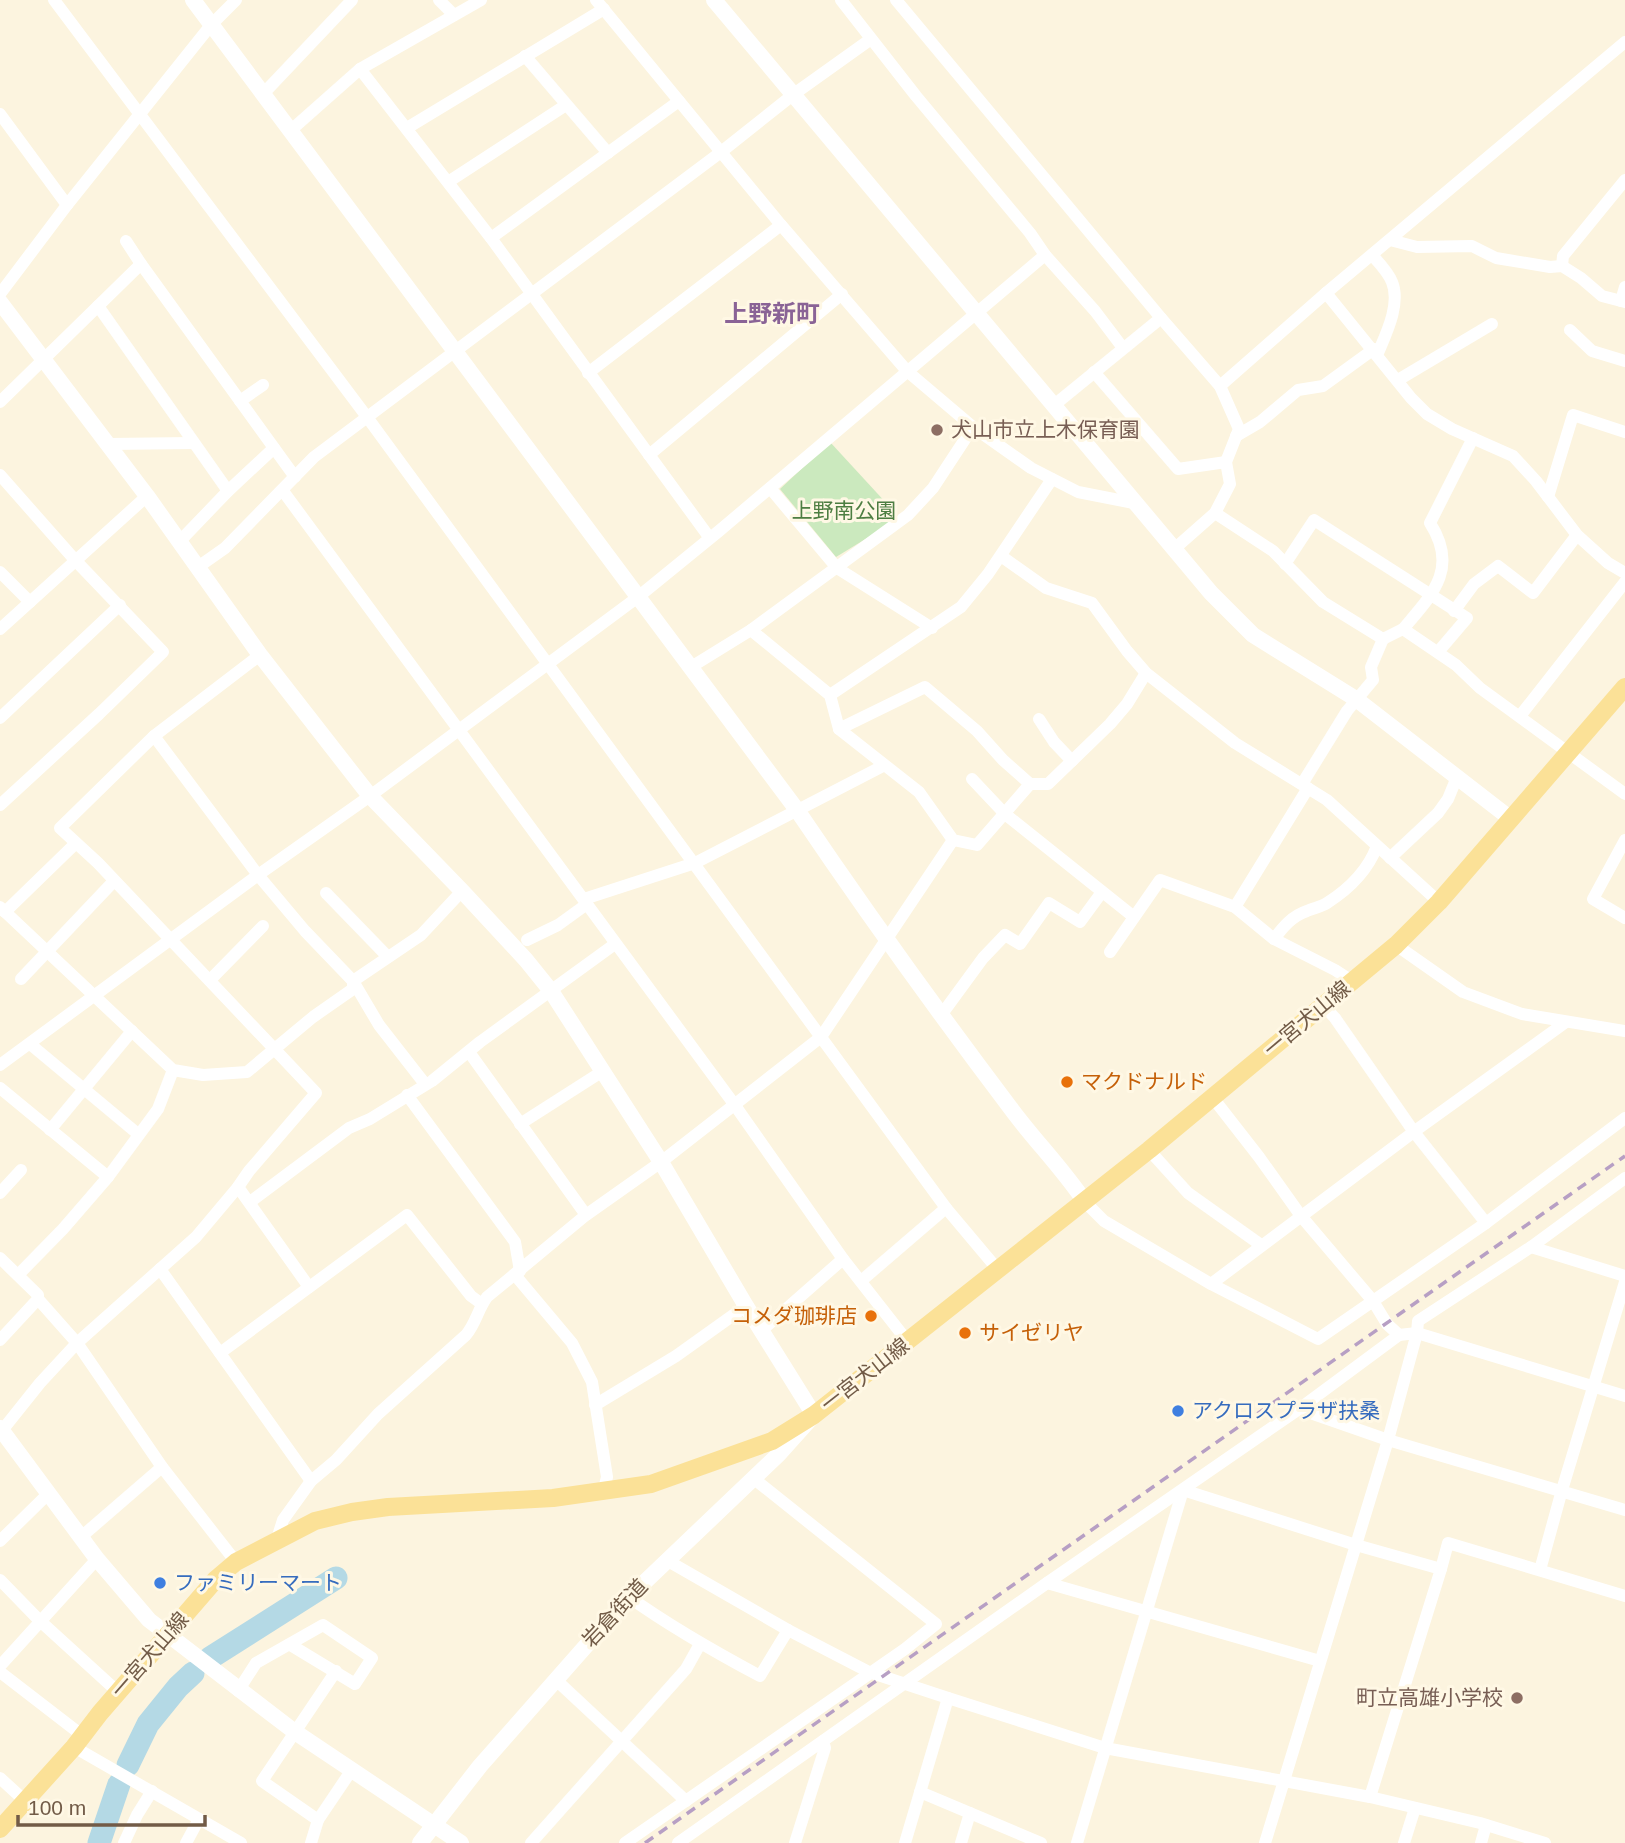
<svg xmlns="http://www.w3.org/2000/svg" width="1625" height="1843" viewBox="0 0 1625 1843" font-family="Arial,'Noto Sans JP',sans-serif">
<rect width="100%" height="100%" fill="#fcf4df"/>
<polygon fill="#cbe9be" points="830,442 900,518 836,557 780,489"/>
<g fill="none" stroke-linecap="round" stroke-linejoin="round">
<g stroke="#b4d9e5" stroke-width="23">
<polyline points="210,1658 336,1578"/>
<polyline points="128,1765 148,1724 178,1687 193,1673"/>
<polyline points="99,1843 119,1784"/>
</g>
<g stroke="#fff" stroke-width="12">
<polyline points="54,0 367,417 946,1208 999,1271"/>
<polyline points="439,0 454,15"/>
<polyline points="596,0 781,225 907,371 973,427 1031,468 1078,492 1134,503"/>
<polyline points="841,0 916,96 1030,233 1045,255 1095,311 1123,348"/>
<polyline points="896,0 1161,318 1220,386 1239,429 1226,462 1230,484 1215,513 1173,550"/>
<polyline points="525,56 608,153"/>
<polyline points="360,69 491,238 709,537"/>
<polyline points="263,94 352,0"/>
<polyline points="0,114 67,205"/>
<polyline points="407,128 604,9"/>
<polyline points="290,131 360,69 481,0"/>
<polyline points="448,182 566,105"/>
<polyline points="491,238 679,101"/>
<polyline points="1390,240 1417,247 1472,246 1496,258 1550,267 1562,266 1581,278 1602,296 1625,302"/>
<polyline points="126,241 141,264 295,477"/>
<path d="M1372 255C1379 263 1388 272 1392 282 1401 304 1386 334 1378 353"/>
<polyline points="1562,266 1563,256 1625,180"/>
<polyline points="1326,293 1411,398 1427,414 1452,429 1513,456 1536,481 1577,535 1608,563 1625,573"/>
<polyline points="0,294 67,205 211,25 236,0"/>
<polyline points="1621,301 1625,287"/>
<polyline points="98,306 228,491"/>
<polyline points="1570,330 1592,351 1625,361"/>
<polyline points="1094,372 1178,469 1226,462"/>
<polyline points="588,373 781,225"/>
<polyline points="1398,380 1492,324"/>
<polyline points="1220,386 1326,293 1625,42"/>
<polyline points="240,401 263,385"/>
<polyline points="0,402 141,264"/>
<polyline points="1053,406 1161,318"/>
<polyline points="1236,436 1260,422 1298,390 1323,386 1374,349"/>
<polyline points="108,444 194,443"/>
<polyline points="649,455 842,294"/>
<polyline points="0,475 75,560 163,652 99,714 0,805"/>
<polyline points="770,488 837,568 932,628"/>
<polyline points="283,491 734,1104 843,1259 908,1342"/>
<polyline points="1548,497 1573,415 1625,432"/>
<polyline points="1215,513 1273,551 1323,602 1383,639 1403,629 1456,665 1480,688 1625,794"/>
<polyline points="179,542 228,491 274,448"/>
<polyline points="1001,556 1046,588 1092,603 1127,651 1146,673 1235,743 1327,800 1439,902"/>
<polyline points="1285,564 1314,520 1467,618 1438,652"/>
<polyline points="198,567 225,548 314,457 721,152 794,94 871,39"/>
<polyline points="0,572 30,602"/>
<polyline points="1454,611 1474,584 1498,566 1533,593 1577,535"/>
<polyline points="0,629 147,496"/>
<path d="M1403 629C1433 594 1459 568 1430 523L1473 438"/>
<polyline points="751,630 830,695 839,729 919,792 953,840 977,845 1030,784 1048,784 1110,724 1127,704 1146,673"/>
<polyline points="691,667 751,630 908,515 933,488 973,427"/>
<polyline points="830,695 961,607 988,574 1052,479"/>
<polyline points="1520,716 1625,582"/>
<polyline points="0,718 120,605"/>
<polyline points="1039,719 1054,742 1072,761"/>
<polyline points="839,729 925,687 977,731 1003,760 1030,784"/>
<polyline points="154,736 258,875 305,931 353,981 379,1025 425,1084"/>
<polyline points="972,779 1005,814 1134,917"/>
<polyline points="1302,784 1347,711 1373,680 1371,667 1383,639"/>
<polyline points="1625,840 1593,899 1625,918"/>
<polyline points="1390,858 1438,813 1448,799 1457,777"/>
<polyline points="326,893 388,957"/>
<polyline points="584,899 695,863 883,766"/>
<polyline points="0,907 173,1070 203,1075 247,1072 313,1017 353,989 353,981 421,935 462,891"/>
<polyline points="1235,907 1308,788"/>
<polyline points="5,912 75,844"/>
<path d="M1274 939C1283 927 1292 916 1307 911 1313 908 1321 907 1327 903 1349 889 1368 870 1377 846"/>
<polyline points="527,940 558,925 587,904"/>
<polyline points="1396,945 1463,992 1522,1014 1625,1031"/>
<polyline points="1110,952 1160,880 1235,907 1274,939 1335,970 1352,981"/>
<polyline points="21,979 114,881"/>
<polyline points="210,980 263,926"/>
<polyline points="1323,1005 1335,1018 1414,1132 1486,1223"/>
<polyline points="942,1014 983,958 1005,935 1020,944 1049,903 1080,922 1102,892"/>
<polyline points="30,1044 138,1134"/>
<polyline points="469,1052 586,1215"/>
<polyline points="0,1065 258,875 370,796 638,597 719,531 1045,255"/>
<polyline points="0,1088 108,1177"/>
<polyline points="407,1095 515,1242 520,1271"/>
<polyline points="1213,1098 1259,1157 1301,1216 1373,1301 1387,1324 1399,1335"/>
<polyline points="520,1124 603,1071"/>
<polyline points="50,1130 132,1031"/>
<polyline points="1149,1150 1188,1193 1261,1245"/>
<polyline points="238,1187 309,1287"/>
<polyline points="0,1193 21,1170"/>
<polyline points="250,1202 349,1128 370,1119 432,1081 480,1042 615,944"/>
<polyline points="1085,1202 1104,1221 1211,1284 1318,1339 1486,1223 1625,1118"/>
<polyline points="1531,1247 1625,1276"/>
<polyline points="0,1258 38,1295 38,1299"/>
<polyline points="160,1269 311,1481"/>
<polyline points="18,1275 63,1229 108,1177 158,1109 173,1070"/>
<polyline points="515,1275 572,1343 592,1382 607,1477 603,1493"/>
<polyline points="861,1281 946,1208"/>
<polyline points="1211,1284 1419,1128 1566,1022"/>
<polyline points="761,1331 843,1259"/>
<polyline points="0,1340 38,1299 77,1343 162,1467 236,1562"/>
<polyline points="220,1353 407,1215 471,1296 482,1304"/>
<polyline points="595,1405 676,1356 746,1306"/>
<polyline points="1299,1409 1388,1440 1625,1510"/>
<polyline points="0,1433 40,1383 77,1343 196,1237 238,1187 249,1171 316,1093 98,863 60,828 154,736 260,655"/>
<polyline points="1183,1490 1356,1545 1441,1569 1370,1797"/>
<polyline points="81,1537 162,1467"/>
<path d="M277 1539 283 1520 311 1481 336 1460 378 1414 466 1335C476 1323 478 1309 487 1297L586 1215 661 1162 821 1037 953 840"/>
<polyline points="0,1541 49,1493"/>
<polyline points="668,1561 788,1630 869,1672 948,1698 1105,1748 1370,1797 1480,1823 1545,1843"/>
<polyline points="1441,1569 1448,1543 1625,1596"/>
<polyline points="1540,1570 1562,1490 1625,1282"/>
<polyline points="0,1580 39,1620 118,1692"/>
<polyline points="1047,1583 1320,1661"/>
<path d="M629 1597C671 1627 715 1652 760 1676L788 1630"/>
<polyline points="0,1666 97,1559"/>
<polyline points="0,1672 83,1736"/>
<polyline points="555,1679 686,1801"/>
<polyline points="238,1691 256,1663 323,1625 372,1658 355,1684 289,1644"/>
<polyline points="74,1747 241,1843"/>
<polyline points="0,1778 24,1800"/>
<polyline points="920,1792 1041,1843"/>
<polyline points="318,1820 262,1781 336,1671"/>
<polyline points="124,1843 137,1815 152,1791"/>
<polyline points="186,1843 199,1819"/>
<polyline points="311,1843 318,1820 351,1771"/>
<polyline points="531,1843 686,1669 700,1644"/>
<polyline points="625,1843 905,1649 936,1624 753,1478"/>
<polyline points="678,1843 1047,1583 1299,1409 1399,1335 1417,1333 1625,1396"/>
<polyline points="795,1843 825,1748 823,1741"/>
<polyline points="905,1843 948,1698"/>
<polyline points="961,1843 970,1813"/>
<polyline points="1077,1843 1183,1490"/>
<polyline points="1265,1843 1388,1440 1417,1333 1418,1321 1531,1247 1625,1178"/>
<polyline points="1404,1843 1415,1808"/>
<polyline points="1481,1843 1486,1825"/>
</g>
<g stroke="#fff" stroke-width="16">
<path d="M193 0 797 810C866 912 938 1012 1012 1110 1035 1141 1063 1169 1085 1202"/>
<polyline points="714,0 1211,593 1253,635 1356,699 1511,819"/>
<polyline points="0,302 147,496 260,655 370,796 462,891 526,960 551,991 661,1162 746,1306 814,1415 779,1454 629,1597 480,1766 420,1843"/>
<polyline points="0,1428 97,1559 149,1620 295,1732 461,1843"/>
</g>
<polyline stroke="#fbe197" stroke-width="18" points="0,1829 74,1747 100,1713 216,1579 236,1562 315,1521 352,1512 388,1507 553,1498 651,1484 772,1441 814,1415 1149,1150 1396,945 1439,902 1625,687"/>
<polyline stroke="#b79fc4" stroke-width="3.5" stroke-dasharray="10 7" stroke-linecap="butt" points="645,1843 1625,1156"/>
</g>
<g fill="#8d6e63" stroke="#fff8e5" stroke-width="2.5">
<circle cx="937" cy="430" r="7"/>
<circle cx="1517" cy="1698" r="7"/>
</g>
<g fill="#e8710a" stroke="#fff8e5" stroke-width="2.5">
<circle cx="1067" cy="1082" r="7"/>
<circle cx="871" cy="1316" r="7"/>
<circle cx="965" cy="1333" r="7"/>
</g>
<g fill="#3f7fe0" stroke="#fff8e5" stroke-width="2.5">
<circle cx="1178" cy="1411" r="7"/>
<circle cx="160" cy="1583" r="7"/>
</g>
<g text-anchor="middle" stroke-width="6" stroke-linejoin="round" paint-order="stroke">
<g font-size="21" fill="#785e54" stroke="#fff8e5" text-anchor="start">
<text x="951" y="437">犬山市立上木保育園</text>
<text x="1503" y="1705" text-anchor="end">町立高雄小学校</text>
</g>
<g font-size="21" fill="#4d7e42" stroke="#fff8e5">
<text x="844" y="518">上野南公園</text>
</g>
<g font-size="21" fill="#725b47" stroke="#fff8e5">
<text transform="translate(1307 1019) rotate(-40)" y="7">一宮犬山線</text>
<text transform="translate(865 1375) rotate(-38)" y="7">一宮犬山線</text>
<text transform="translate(615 1613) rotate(-47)" y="7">岩倉街道</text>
<text transform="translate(150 1655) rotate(-49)" y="7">一宮犬山線</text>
</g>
<g font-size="21" fill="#c56008" stroke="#fff8e5" text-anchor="start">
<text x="1081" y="1089">マクドナルド</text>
<text x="857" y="1323" text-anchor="end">コメダ珈琲店</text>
<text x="979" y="1340">サイゼリヤ</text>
</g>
<g font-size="21" fill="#366cbe" stroke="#fff8e5" text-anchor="start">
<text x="1192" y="1418">アクロスプラザ扶桑</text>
<text x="174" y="1590">ファミリーマート</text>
</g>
<g font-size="24" font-weight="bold" fill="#8a6396" stroke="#fff8e5">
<text x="772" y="322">上野新町</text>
</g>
</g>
<path d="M18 1815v10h187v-10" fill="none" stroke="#725b47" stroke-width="3.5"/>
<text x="28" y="1815" font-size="21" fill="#725b47" stroke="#fff8e5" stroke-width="5" paint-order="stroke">100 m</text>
</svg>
